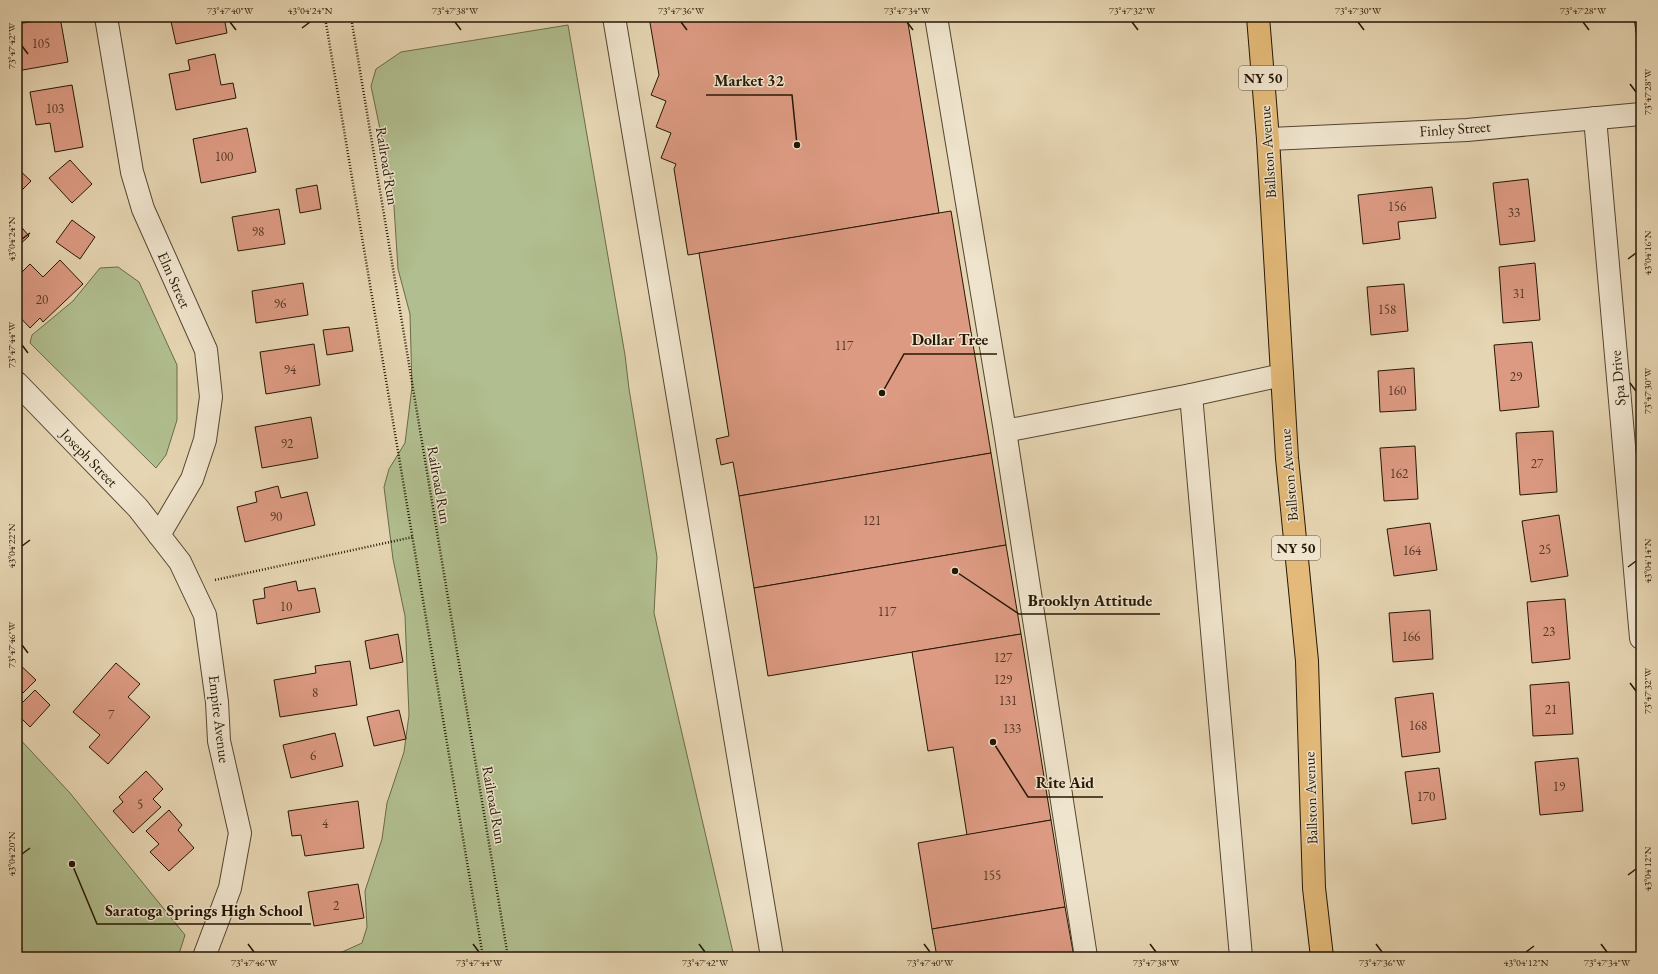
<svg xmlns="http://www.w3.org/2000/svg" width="1658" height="974" viewBox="0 0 1658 974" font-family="'EB Garamond',serif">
<rect width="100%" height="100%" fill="#e6d5b2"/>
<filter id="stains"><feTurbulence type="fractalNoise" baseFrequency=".005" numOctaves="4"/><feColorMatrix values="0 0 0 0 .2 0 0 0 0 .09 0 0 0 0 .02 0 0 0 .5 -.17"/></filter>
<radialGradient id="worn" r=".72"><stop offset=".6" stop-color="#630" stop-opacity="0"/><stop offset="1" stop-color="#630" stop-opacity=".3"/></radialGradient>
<g fill="#b1be8f" stroke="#6b6a4a">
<polygon points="568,25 625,355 629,389 657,557 654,613 734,957 331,957 362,943 367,927 365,891 382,839 387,803 404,752 409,715 405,616 393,559 384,487 389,469 405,443 412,387 410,314 398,269 393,191 371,86 376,69 401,52"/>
<polygon points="118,267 139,282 177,365 177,420 166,455 156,468 30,343 32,335 73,301 100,268"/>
<polygon points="17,736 70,793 185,935 178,957 17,957"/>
</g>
<g fill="#dc9a82" stroke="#251704">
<polygon points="60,17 68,62 17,71 17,24"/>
<polygon points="170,17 224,17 227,33 176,44"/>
<polygon points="649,17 907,17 939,213 688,255 674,169 676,164 661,158 671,133 656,127 666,101 651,95 659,75"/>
<polygon points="1634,17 1641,17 1641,47 1638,47"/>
<polygon points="215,54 221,85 233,83 236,98 176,110 169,74 190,70 188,60"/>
<polygon points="72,85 83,147 55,152 50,123 36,125 30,92"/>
<polygon points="247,128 256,172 201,183 193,139"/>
<polygon points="70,160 92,184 72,203 49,178"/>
<polygon points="17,168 31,181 17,195"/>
<polygon points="1528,179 1535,241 1500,245 1493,183"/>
<polygon points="317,185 321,209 300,213 296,189"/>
<polygon points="1432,187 1436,218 1398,222 1400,239 1363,244 1358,195"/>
<polygon points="279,209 285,244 238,251 232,217"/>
<polygon points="951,211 991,453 739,496 733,462 721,465 716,439 729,436 699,253"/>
<polygon points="72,220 95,237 80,259 56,242"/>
<polygon points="17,222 29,236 17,247"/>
<polygon points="60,260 83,284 43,322 40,318 30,328 17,314 17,277 30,264 43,277"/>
<polygon points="1535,263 1540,320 1503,323 1499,267"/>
<polygon points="303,283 308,315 256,323 252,291"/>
<polygon points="1404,284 1408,331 1371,335 1367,287"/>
<polygon points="349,327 353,351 327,355 323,330"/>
<polygon points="1532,342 1539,407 1500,411 1494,345"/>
<polygon points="314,344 320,385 266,394 260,352"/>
<polygon points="1414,368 1416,410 1380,412 1378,371"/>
<polygon points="311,417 318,458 262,468 255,427"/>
<polygon points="1553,431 1557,492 1520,495 1516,433"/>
<polygon points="1415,446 1418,499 1384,501 1380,448"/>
<polygon points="991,453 1006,545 754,588 739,496"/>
<polygon points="278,486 281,498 307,492 315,525 245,542 237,507 257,502 255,492"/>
<polygon points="1559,515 1568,576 1531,582 1522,521"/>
<polygon points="1430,523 1437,570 1394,576 1387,529"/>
<polygon points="1006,545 1021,634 768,676 754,588"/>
<polygon points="296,581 298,591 315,588 320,612 257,624 253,600 265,598 264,588"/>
<polygon points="1565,599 1570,659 1532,663 1527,602"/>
<polygon points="1430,610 1433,659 1393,662 1389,613"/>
<polygon points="398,634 403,662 370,669 365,641"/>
<polygon points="1021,634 1051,820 967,835 953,747 928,751 912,652"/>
<polygon points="350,661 357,705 280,717 274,680 316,673 315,666"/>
<polygon points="17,662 36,680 23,693 17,687"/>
<polygon points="116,663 140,684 128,697 150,717 108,764 89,747 100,735 73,712"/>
<polygon points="1569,682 1573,734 1533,736 1530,685"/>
<polygon points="35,690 50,705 30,727 17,714 17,708"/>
<polygon points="1433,693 1440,752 1402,757 1395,698"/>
<polygon points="399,710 406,739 374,746 367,717"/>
<polygon points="335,733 343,766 291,778 283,745"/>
<polygon points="1578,758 1583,811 1540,815 1535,762"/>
<polygon points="1439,768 1446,819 1412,824 1405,772"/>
<polygon points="146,771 163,789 153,799 161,807 133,833 113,811 123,802 119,797"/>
<polygon points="358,801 364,848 305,856 301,835 292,836 288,811"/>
<polygon points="169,810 182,825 178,830 194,848 169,871 150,852 159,844 146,831"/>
<polygon points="1051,820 1065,907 932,929 918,843"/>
<polygon points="358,884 364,918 314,926 308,892"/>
<polygon points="1065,907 1074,957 937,957 932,929"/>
</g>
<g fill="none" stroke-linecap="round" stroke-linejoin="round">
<defs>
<g id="minor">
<polyline points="106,17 132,172 143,209 206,350 211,397 205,440 192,479 159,535"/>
<polyline points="614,17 772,957"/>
<polyline points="936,17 1005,431 1086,957"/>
<polyline points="1595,118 1641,638"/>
<polyline points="1268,139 1467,130 1641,114"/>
<polyline points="17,383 138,508 180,562 205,615 217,702 219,741 240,833 230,888 204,957"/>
<polyline points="1191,395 1241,957"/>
<polyline points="1005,431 1191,395 1282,375"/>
</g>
<polyline id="highway" points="1258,17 1268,139 1287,458 1307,661 1314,888 1322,957"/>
</defs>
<use href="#minor" stroke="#554630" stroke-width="24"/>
<use href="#highway" stroke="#251704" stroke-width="24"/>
<g stroke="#251704" stroke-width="2.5" stroke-dasharray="1 2" stroke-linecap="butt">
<polyline points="325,17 483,957"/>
<polyline points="351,17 508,957"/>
<polyline points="215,580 413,537"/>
</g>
<use href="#minor" stroke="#efe4cd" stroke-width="22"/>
<use href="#highway" stroke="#e3ba79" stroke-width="22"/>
</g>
<path fill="none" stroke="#251704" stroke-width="1.5" d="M230 22 236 30M455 22 461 30M681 22 687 30M907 22 913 30M1132 22 1138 30M1358 22 1364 30M1583 22 1589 30M302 28 310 22M22 46 28 54M1630 84 1636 92M22 239 30 233M1628 259 1636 253M22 345 28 353M1630 383 1636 391M22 546 30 540M1628 567 1636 561M22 645 28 653M1630 683 1636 691M22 854 30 848M1628 875 1636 869M248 944 254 952M473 944 479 952M699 944 705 952M924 944 930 952M1150 944 1156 952M1376 944 1382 952M1601 944 1607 952M1526 952 1534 946"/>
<g text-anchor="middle" stroke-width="3" stroke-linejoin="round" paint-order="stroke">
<g font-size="13" fill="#533824">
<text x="41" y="48">105</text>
<text x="55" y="113">103</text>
<text x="224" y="161">100</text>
<text x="1397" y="211">156</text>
<text x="1514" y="217">33</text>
<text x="258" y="236">98</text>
<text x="1519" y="298">31</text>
<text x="42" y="304">20</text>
<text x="280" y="308">96</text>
<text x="1387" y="314">158</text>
<text x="844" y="350">117</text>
<text x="290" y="374">94</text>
<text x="1516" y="381">29</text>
<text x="1397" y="395">160</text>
<text x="287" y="448">92</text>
<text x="1537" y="468">27</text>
<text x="1399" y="478">162</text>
<text x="276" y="521">90</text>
<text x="872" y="525">121</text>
<text x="1545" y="554">25</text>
<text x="1412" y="555">164</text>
<text x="286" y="611">10</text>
<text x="887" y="616">117</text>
<text x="1549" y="636">23</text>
<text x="1411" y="641">166</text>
<text x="1003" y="662">127</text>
<text x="1003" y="684">129</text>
<text x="315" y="697">8</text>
<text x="1008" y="705">131</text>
<text x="1551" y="714">21</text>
<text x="111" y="719">7</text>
<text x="1418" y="730">168</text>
<text x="1012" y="733">133</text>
<text x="313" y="760">6</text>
<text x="1559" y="791">19</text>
<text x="1426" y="801">170</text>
<text x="140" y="809">5</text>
<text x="325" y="828">4</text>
<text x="992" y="880">155</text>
<text x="336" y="910">2</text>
</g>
<g fill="#efe4cd" stroke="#625440" stroke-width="1">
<rect x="1239" y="66" width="48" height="24" rx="3"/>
<rect x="1272" y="536" width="48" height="24" rx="3"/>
</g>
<g font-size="14" font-weight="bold" fill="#251704">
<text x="1263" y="83">NY 50</text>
<text x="1296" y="553">NY 50</text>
</g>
<g font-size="15" fill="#251704" stroke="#efe4cd">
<text transform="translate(1455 129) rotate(-4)" y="5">Finley Street</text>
<text transform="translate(1268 152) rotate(-94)" y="5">Ballston Avenue</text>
<text transform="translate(387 166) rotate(81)" y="5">Railroad Run</text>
<text transform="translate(174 280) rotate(66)" y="5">Elm Street</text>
<text transform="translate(1618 378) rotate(-95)" y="5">Spa Drive</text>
<text transform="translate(89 458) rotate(46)" y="5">Joseph Street</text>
<text transform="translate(1289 475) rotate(-95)" y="5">Ballston Avenue</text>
<text transform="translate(439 485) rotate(80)" y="5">Railroad Run</text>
<text transform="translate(219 719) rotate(83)" y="5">Empire Avenue</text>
<text transform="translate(1311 798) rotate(-92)" y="5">Ballston Avenue</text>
<text transform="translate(494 805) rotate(80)" y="5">Railroad Run</text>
</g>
</g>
<path fill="none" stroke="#251704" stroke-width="1.5" d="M797 145L792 95H706M882 393L904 354H997M955 571L1019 614H1160M993 742L1028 797H1103M72 864L97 924H311"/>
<g fill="#251704" stroke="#efe4cd" stroke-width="1.5">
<circle cx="797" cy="145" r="4"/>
<circle cx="882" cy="393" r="4"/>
<circle cx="955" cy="571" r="4"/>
<circle cx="993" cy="742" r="4"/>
<circle cx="72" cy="864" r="4"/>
</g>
<g font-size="16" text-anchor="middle" font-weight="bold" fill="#251704" stroke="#efe4cd" stroke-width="3" stroke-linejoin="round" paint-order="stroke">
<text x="749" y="86">Market 32</text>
<text x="950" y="345">Dollar Tree</text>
<text x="1090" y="606">Brooklyn Attitude</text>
<text x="1065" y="788">Rite Aid</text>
<text x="204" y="916">Saratoga Springs High School</text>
</g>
<rect width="1658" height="974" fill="none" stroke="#e6d5b2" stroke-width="44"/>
<rect x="22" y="22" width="1614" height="930" fill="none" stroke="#251704" stroke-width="1.5"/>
<g font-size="10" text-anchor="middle" fill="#251704">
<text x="230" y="14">73°47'40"W</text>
<text x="310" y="14">43°04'24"N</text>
<text x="455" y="14">73°47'38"W</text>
<text x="681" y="14">73°47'36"W</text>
<text x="907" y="14">73°47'34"W</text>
<text x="1132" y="14">73°47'32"W</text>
<text x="1358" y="14">73°47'30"W</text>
<text x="1583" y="14">73°47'28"W</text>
<text transform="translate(11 46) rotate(-90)" y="4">73°47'42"W</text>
<text transform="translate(1647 92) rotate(-90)" y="4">73°47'28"W</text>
<text transform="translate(11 239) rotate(-90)" y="4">43°04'24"N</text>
<text transform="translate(1647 253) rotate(-90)" y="4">43°04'16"N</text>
<text transform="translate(11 345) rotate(-90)" y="4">73°47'44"W</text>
<text transform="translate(1647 391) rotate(-90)" y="4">73°47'30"W</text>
<text transform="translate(11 546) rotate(-90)" y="4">43°04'22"N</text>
<text transform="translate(1647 561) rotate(-90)" y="4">43°04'14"N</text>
<text transform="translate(11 645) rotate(-90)" y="4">73°47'46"W</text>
<text transform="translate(1647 691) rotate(-90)" y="4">73°47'32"W</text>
<text transform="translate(11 854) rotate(-90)" y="4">43°04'20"N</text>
<text transform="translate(1647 869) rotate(-90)" y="4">43°04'12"N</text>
<text x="254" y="966">73°47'46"W</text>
<text x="479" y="966">73°47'44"W</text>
<text x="705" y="966">73°47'42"W</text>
<text x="930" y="966">73°47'40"W</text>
<text x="1156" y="966">73°47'38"W</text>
<text x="1382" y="966">73°47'36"W</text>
<text x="1526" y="966">43°04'12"N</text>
<text x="1607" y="966">73°47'34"W</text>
</g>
<rect width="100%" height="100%" filter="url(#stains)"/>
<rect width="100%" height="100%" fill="url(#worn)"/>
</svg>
